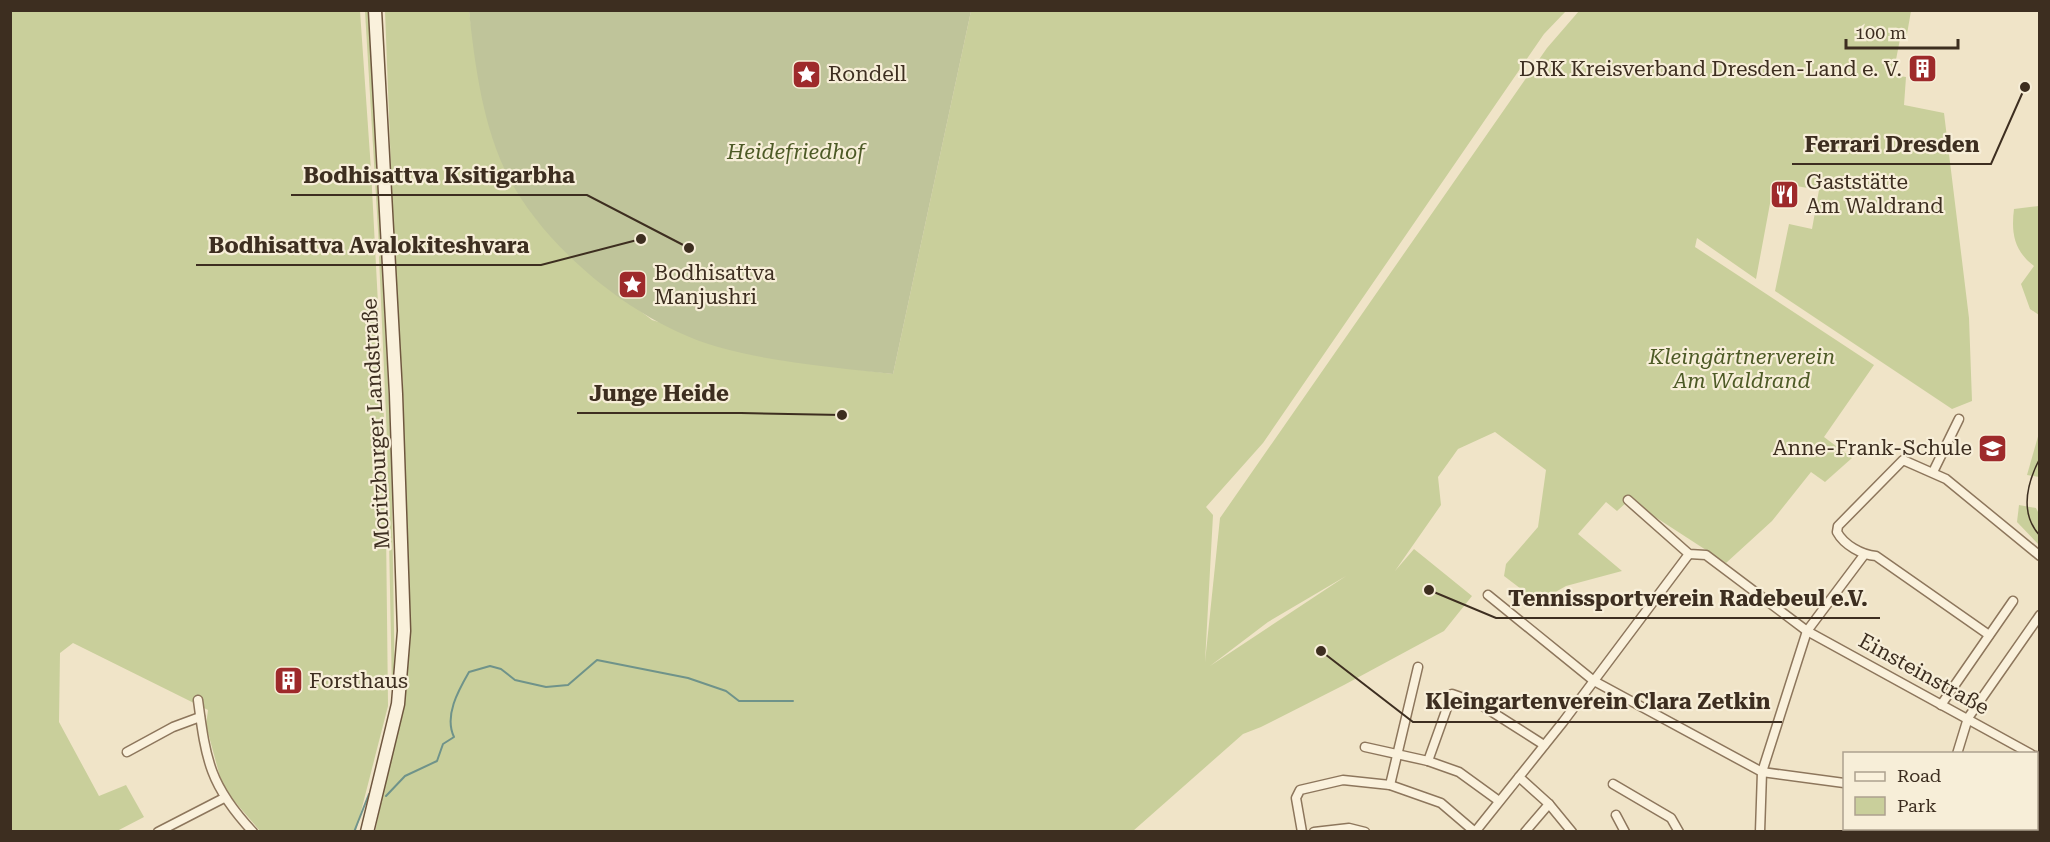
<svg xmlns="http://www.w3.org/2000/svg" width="2050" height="842" viewBox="0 0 2050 842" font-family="'Roboto Serif',serif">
<rect width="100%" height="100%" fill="#f0e4c8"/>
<g fill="#c9cf9b" fill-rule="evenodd">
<polygon points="10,11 360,11 371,170 385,438 388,706 356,831 260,831 223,788 206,725 208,710 73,643 60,653 59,722 99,796 126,785 144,817 117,831 11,831"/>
<polygon points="365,11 370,11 383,247 379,247"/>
<path d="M385 11H469L471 25 537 220 585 268 652 320 783 360 893 374 971 11H1566L1544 34 1263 443 1206 507 1213 515 1205 662 1220 518 1547 48 1579 11H1911L1907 34H1901L1893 75 1906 77 1904 105 1944 113 1969 318 1972 401 1952 409 1775 291 1789 224 1812 229 1819 190 1774 182 1756 279 1697 238 1695 247 1874 365 1824 437 1852 458 1825 482 1811 472 1772 521 1726 563 1629 500 1617 511 1606 502 1578 534 1622 571 1566 586 1538 602 1504 576 1506 564 1538 527 1546 470 1495 432 1458 449 1438 477 1441 505 1395 571 1414 549 1472 596 1444 631 1344 685 1261 727 1243 734 1133 831 375 832 402 703 406 571 403 388 395 274ZM1346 576 1210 666 1268 622Z"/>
<path d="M2039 206H2040L2039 315 2030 309 2021 284 2034 266C2014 251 2011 233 2014 209Z"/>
<polygon points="381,253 391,438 395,694 392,691 387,438 379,257"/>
<polygon points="2039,433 2039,477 2027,475"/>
<polygon points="2019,505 2036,508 2039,514 2039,545 2017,522"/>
</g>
<path fill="#bfc49a" d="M469 11H971L893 374C835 367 775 363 718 347 639 325 547 251 509 178 483 128 475 66 469 11Z"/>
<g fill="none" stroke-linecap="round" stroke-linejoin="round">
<g stroke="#6f938a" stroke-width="2">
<path d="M386 796 405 776 437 761 443 744 454 737C444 716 458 691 469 672L490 666 501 669 515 680 546 687 568 685 597 660 688 678 726 691 739 701H793"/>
<polyline points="354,832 369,794"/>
</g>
<defs>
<g id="street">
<polyline points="1933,472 1959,419"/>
<polyline points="1628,500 1689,554 1706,555 1807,631 2031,754"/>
<polyline points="1488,595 1594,681 1762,772 1844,783"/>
<path d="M1989 635 1876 556C1862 555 1844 545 1837 532L1838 526 1903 460 1946 479 2040 556"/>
<path d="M198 700C206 761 210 786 253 832"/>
<polyline points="1941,705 2013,601"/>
<polyline points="1365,747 1428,761 1459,772 1499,801"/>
<polyline points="127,752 173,727 200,717"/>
<polyline points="1957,754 1968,718 2040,615"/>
<polyline points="2036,756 2040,758"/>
<polyline points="1428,761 1452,694 1478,703 1544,745"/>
<polyline points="1519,777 1549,804 1572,832"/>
<polyline points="1613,784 1671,818 1679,832"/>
<polyline points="1390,785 1418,667"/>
<polyline points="1616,815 1625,832"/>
<polyline points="1945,828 1945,832"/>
<polyline points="158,832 224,798"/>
<polyline points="1302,832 1296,798 1300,790 1343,780 1390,785 1441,803 1475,832"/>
<polyline points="1314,832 1349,828 1365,832"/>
<polyline points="1475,832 1563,722 1689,554"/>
<polyline points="1525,832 1549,804"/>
<polyline points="1760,832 1762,772 1807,631 1864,555"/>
</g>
<polyline id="secondary" points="367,832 398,704 404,631 396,394 375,10"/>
</defs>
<use href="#street" stroke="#8d765c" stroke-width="11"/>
<use href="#secondary" stroke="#6f573f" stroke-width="15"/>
<use href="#street" stroke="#faf1dc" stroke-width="8"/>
<use href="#secondary" stroke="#faf1dc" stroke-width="12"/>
<path stroke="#3d2e20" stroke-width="1.5" d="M2040 458C2027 483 2019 513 2040 536"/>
</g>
<defs>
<symbol id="building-square" viewBox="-11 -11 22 22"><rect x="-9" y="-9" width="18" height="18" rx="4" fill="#9e2a2b" stroke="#f7eed8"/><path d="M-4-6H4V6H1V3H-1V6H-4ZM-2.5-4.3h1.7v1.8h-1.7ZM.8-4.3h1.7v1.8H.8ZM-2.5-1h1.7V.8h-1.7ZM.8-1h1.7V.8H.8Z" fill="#fff"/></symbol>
<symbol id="sight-square" viewBox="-11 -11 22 22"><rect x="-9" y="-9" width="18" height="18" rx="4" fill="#9e2a2b" stroke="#f7eed8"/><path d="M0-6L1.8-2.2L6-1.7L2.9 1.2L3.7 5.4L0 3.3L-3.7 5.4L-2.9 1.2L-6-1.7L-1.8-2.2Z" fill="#fff"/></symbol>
<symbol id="restaurant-square" viewBox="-11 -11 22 22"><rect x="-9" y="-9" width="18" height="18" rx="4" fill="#9e2a2b" stroke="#f7eed8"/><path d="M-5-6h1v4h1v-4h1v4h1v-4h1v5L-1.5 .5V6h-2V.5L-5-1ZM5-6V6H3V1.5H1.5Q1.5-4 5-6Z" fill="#fff"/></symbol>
<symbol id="school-square" viewBox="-11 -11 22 22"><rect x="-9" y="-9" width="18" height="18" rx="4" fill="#9e2a2b" stroke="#f7eed8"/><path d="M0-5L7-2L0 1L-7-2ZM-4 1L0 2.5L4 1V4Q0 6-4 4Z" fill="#fff"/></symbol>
</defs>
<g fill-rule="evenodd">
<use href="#building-square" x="1906" y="52" width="33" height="33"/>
<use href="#sight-square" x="790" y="58" width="33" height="33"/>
<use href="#restaurant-square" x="1768" y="178" width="33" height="33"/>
<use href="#sight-square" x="616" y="268" width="33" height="33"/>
<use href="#school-square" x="1976" y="432" width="33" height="33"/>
<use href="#building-square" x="272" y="664" width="33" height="33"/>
</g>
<g text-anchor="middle" stroke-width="4.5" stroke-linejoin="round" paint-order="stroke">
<g font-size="21" fill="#3d2e20" stroke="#f7eed8" text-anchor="start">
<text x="1902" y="76" text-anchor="end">DRK Kreisverband Dresden-Land e. V.</text>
<text x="828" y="81">Rondell</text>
<text x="1806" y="189">Gaststätte<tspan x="1806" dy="24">Am Waldrand</tspan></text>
<text x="654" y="280">Bodhisattva<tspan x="654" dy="24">Manjushri</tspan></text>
<text x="1972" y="455" text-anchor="end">Anne-Frank-Schule</text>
<text x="309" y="688">Forsthaus</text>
</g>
<g font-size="21" font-style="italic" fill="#4d5a26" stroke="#f7eed8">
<text x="796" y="159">Heidefriedhof</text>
<text x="1742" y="364">Kleingärtnerverein<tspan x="1742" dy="24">Am Waldrand</tspan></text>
</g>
<g font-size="21" fill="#3d2e20" stroke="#f7eed8">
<text transform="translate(376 424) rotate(-93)" y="7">Moritzburger Landstraße</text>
<text transform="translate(1924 674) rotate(29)" y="7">Einsteinstraße</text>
</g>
</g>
<path fill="none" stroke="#3d2e20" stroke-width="2" d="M2025 87L1991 164H1792M689 248L587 195H291M641 239L541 265H196M842 415L741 413H577M1429 590L1496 618H1880M1321 651L1413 722H1782"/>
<g fill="#3d2e20" stroke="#f7eed8" stroke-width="2">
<circle cx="2025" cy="87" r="6"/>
<circle cx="689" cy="248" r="6"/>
<circle cx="641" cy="239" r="6"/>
<circle cx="842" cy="415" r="6"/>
<circle cx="1429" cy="590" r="6"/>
<circle cx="1321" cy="651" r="6"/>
</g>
<g font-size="22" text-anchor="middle" font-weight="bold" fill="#3d2e20" stroke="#f7eed8" stroke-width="4.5" stroke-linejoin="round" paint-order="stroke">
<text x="1892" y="152">Ferrari Dresden</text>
<text x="439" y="183">Bodhisattva Ksitigarbha</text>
<text x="369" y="253">Bodhisattva Avalokiteshvara</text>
<text x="659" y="401">Junge Heide</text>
<text x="1688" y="606">Tennissportverein Radebeul e.V.</text>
<text x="1598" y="709">Kleingartenverein Clara Zetkin</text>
</g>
<rect width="2050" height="842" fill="none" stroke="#3d2e20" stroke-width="24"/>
<rect x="1843" y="752" width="195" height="78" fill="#f7eed8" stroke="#ada18e" stroke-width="1.5"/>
<rect x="1855" y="772" width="30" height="9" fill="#faf1dc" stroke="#ada18e" stroke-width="1.5"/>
<text x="1897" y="782" font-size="18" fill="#3d2e20">Road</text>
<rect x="1855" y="797" width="30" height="18" fill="#c9cf9b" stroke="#ada18e" stroke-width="1.5"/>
<text x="1897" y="812" font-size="18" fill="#3d2e20">Park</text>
<path d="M1846 39v9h112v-9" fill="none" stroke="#3d2e20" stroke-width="3"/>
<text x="1855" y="39" font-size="18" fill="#3d2e20" stroke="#f7eed8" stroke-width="4.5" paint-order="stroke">100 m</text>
</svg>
